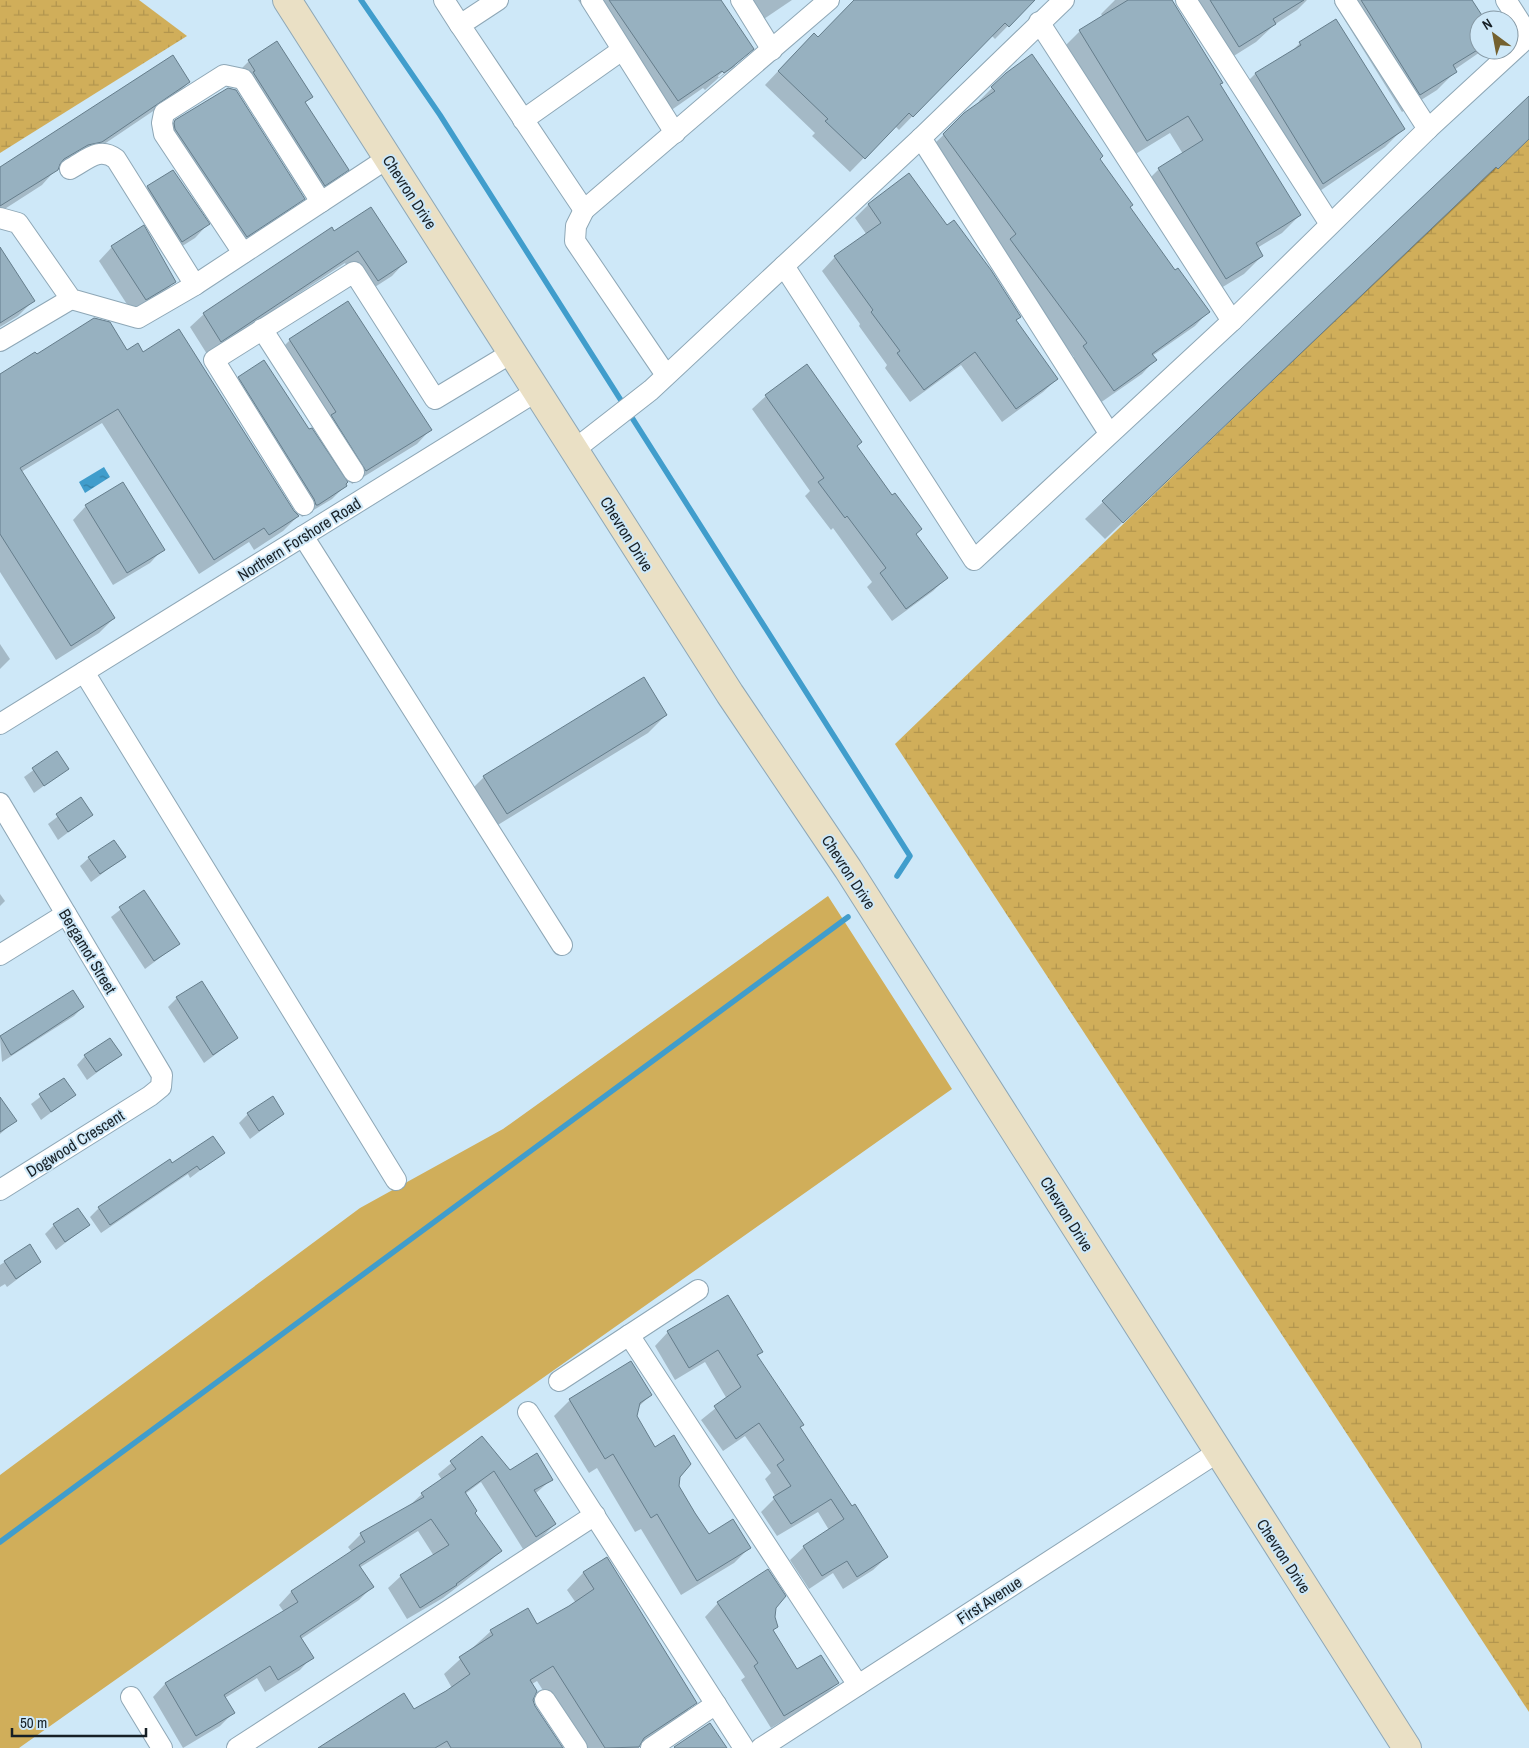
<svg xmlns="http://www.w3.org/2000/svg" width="1529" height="1748" font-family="'Archivo Narrow',sans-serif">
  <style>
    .green { fill: #d0ae5a }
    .wetland { fill: url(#wetland-marsh) }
    .water { fill: url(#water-ripples) }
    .shadow { fill: #0003; fill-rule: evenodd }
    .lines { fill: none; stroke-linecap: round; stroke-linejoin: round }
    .stream { stroke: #409dcc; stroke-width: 5.5 }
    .building { fill: #97b1c0; stroke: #657d8b }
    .street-casing { stroke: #8ea7b6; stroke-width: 22 }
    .secondary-casing { stroke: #8ea7b6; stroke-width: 30 }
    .street { stroke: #fff; stroke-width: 20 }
    .secondary { stroke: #eae0c5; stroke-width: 28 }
    .labels { text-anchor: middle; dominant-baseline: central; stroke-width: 4; stroke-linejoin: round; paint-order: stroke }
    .street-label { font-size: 16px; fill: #172026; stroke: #cee8f8 }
  </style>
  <defs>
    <pattern id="wetland-marsh" width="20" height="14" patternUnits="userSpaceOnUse" patternTransform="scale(1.25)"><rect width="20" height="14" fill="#d0ae5a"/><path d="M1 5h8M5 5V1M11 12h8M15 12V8" fill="none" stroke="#b2954e"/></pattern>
    <pattern id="water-ripples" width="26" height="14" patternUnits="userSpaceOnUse" patternTransform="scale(1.25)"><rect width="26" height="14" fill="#409dcc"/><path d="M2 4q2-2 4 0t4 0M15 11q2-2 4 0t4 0" fill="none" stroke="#3580a5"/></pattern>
  </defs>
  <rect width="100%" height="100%" fill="#cee8f8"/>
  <path class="green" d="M 828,896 L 952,1089 L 19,1748 L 0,1748 L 0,1475 L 360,1208 L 503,1129 Z"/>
  <g class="wetland">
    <path d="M 0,0 L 139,0 L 187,36 L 0,153 Z"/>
    <path d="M 1529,133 L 1529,1712 L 895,744 Z"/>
  </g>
  <path class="water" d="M 104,467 L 110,477 L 85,493 L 79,482 Z"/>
  <g class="shadow">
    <path d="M 578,0 L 719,0 L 752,48 L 705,90 L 703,88 L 660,118 ZM 735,62 L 735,66 L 719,78 L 718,76 Z"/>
    <path d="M 743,0 L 792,0 L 758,23 Z"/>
    <path d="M 855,0 L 1033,0 L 995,39 L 991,35 L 899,130 L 895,126 L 850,172 L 812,136 L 815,133 L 765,85 L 800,48 L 818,39 Z"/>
    <path d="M 1115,0 L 1171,0 L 1222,82 L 1219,85 L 1300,215 L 1282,233 L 1257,248 L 1262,256 L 1244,274 L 1208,296 L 1141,187 L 1159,169 L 1183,154 L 1170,133 L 1129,158 L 1062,49 L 1080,31 L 1103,17 L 1101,14 Z"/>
    <path d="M 1181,0 L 1307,0 L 1297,10 L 1274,25 L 1256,42 L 1221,64 Z"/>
    <path d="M 1338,0 L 1471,0 L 1483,20 L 1479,20 L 1479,50 L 1483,50 L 1454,70 L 1455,72 L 1437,90 L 1402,112 L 1334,3 Z"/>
    <path d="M 277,43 L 311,97 L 305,103 L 347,169 L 334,183 L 311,198 L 235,75 L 249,61 Z"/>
    <path d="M 1300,43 L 1403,129 L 1385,147 L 1305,201 L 1237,92 L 1255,74 L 1290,53 Z"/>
    <path d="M 1006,74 L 1098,159 L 1129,207 L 1175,272 L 1208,312 L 1195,326 L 1152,356 L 1155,360 L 1142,374 L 1100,403 L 1070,361 L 1074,357 L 998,253 L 1003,248 L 930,148 L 965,114 L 980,103 L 979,101 Z"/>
    <path d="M 189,82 L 174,97 L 85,157 L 72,160 L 58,167 L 42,185 L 0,212 L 0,168 Z"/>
    <path d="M 1529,98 L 1529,138 L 1105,539 L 1085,519 Z"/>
    <path d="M 175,121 L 303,198 L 290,212 L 233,249 L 162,135 Z"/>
    <path d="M 909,174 L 1057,379 L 1043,392 L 1002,422 L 961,365 L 910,402 L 885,368 L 887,365 L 859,326 L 860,324 L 822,271 L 835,257 L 867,235 L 855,218 L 868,205 Z"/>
    <path d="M 148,187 L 208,224 L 195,238 L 168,255 L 135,201 Z"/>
    <path d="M 332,229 L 334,232 L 405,262 L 392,276 L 364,294 L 345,263 L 207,354 L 190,327 L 204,314 Z"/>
    <path d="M 112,247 L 174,282 L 161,296 L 132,312 L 99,261 Z"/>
    <path d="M 0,250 L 33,301 L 18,316 L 0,327 Z"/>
    <path d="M 348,302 L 430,430 L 417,444 L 352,484 L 276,354 L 290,340 Z"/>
    <path d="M 127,352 L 143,353 L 298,516 L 283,531 L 254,550 L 249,542 L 199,574 L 102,423 L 21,472 L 114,618 L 99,633 L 56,660 L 0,572 L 0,376 L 37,356 Z"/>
    <path d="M 239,378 L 345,486 L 332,499 L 302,517 L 226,391 Z"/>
    <path d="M 766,396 L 915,534 L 946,578 L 933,591 L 892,621 L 867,587 L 872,582 L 833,528 L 831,530 L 805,496 L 810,491 L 752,409 Z"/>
    <path d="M 86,506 L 163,549 L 150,563 L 113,585 L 73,520 Z"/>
    <path d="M 0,644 L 10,659 L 0,669 Z"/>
    <path d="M 666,715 L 648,733 L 488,831 L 466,795 L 484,777 Z"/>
    <path d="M 57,753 L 67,769 L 34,793 L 24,777 Z"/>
    <path d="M 81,799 L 91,815 L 58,840 L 48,824 Z"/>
    <path d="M 124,857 L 91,882 L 80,866 L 89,858 Z"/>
    <path d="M 143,892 L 178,944 L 145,969 L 111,917 Z"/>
    <path d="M 0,894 L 5,901 L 0,906 Z"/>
    <path d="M 72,992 L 83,1007 L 74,1016 L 2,1062 L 0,1038 Z"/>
    <path d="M 177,998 L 237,1038 L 204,1063 L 168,1007 Z"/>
    <path d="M 120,1055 L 87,1080 L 77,1065 L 85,1056 Z"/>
    <path d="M 64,1079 L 74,1095 L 41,1120 L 31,1104 Z"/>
    <path d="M 0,1108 L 15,1121 L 0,1134 Z"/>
    <path d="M 248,1114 L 283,1114 L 250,1139 L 239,1123 Z"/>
    <path d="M 223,1153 L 190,1178 L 188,1174 L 101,1233 L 90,1217 L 99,1208 L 172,1165 Z"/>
    <path d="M 54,1225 L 88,1225 L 56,1250 L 45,1234 Z"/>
    <path d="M 29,1246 L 40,1262 L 7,1287 L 5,1284 L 0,1287 L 0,1265 Z"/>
    <path d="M 668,1332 L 761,1352 L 756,1357 L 799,1428 L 887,1557 L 873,1570 L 843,1589 L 833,1573 L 809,1589 L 790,1560 L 804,1547 L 829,1530 L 818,1512 L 777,1536 L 761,1512 L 776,1497 L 765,1479 L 771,1473 L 745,1436 L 723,1451 L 701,1420 L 727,1399 L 705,1362 L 675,1380 L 655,1346 Z"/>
    <path d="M 631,1363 L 651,1395 L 637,1408 L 635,1417 L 655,1448 L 679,1476 L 678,1487 L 709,1536 L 749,1548 L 734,1563 L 681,1595 L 641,1529 L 635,1532 L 597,1468 L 589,1473 L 554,1416 L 570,1400 Z"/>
    <path d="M 482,1438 L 509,1472 L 552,1479 L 535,1494 L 555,1524 L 542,1537 L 523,1549 L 481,1482 L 465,1494 L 473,1513 L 500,1551 L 487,1564 L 443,1598 L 407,1619 L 388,1588 L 401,1576 L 434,1556 L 418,1531 L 359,1568 L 372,1587 L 359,1600 L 301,1639 L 312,1657 L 300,1670 L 265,1692 L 257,1678 L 225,1698 L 233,1713 L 220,1726 L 183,1748 L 153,1697 L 165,1684 L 284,1612 L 279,1605 L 291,1592 L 352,1552 L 348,1547 L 361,1534 L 409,1506 L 422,1494 L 442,1480 L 438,1474 Z"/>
    <path d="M 607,1559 L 695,1702 L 679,1719 L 639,1746 L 639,1748 L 580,1748 L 537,1681 L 532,1684 L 534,1707 L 561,1748 L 324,1748 L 367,1716 L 404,1695 L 414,1711 L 452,1688 L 444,1674 L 491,1631 L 537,1626 L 576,1603 L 567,1590 L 583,1573 Z"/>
    <path d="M 718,1603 L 774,1607 L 774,1617 L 777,1626 L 772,1631 L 797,1671 L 837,1683 L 824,1696 L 771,1728 L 741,1680 L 745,1677 L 705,1617 Z"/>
  </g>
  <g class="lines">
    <g class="stream">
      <path d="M 361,0 L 440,115 L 910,856 L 897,876"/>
      <path d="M 0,1542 L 848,917"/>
    </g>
  </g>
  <g class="building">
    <path d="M 609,0 L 721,0 L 754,49 L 731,68 L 724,73 L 722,71 L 678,101 Z"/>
    <path d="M 854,0 L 1035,0 L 1009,27 L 1005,23 L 913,117 L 909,113 L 865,159 L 825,121 L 828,119 L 778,71 L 814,33 L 818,37 Z"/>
    <path d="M 1128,0 L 1172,0 L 1223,83 L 1220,84 L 1301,215 L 1256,243 L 1263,256 L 1226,279 L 1158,168 L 1203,140 L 1188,116 L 1147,141 L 1079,30 Z"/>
    <path d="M 1210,0 L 1304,0 L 1273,19 L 1276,24 L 1239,47 Z"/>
    <path d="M 1361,0 L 1472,0 L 1485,20 L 1479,20 L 1479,49 L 1453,65 L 1457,72 L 1420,95 Z"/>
    <path d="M 1336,19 L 1405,129 L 1323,184 L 1255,73 L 1301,45 L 1299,42 Z"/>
    <path d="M 277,41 L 313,97 L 305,102 L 349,170 L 325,186 L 253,72 L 255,71 L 248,60 Z"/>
    <path d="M 1032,54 L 1103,156 L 1100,159 L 1133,205 L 1130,207 L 1175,270 L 1178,268 L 1210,312 L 1152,354 L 1157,360 L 1114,391 L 1083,346 L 1087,343 L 1010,239 L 1016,234 L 943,134 L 964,113 L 995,91 L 991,87 L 1006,73 Z"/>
    <path d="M 173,55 L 190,82 L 102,142 L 88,145 L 64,159 L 60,164 L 58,170 L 0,206 L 0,167 Z"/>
    <path d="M 228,88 L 236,90 L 305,199 L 247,237 L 175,129 L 174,123 L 175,120 Z"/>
    <path d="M 1529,96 L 1529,139 L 1498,169 L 1496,167 L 1123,523 L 1102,501 Z"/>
    <path d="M 173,170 L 210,224 L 182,242 L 147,186 Z"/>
    <path d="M 909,173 L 947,225 L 954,220 L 991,270 L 1021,317 L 1016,320 L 1058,379 L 1016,409 L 975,352 L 924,390 L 897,353 L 900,351 L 871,312 L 873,310 L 834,256 L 881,223 L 868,204 Z"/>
    <path d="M 371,207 L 407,262 L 378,281 L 358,251 L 221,342 L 203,313 L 332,227 L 334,231 Z"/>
    <path d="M 144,225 L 176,282 L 146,300 L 111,246 Z"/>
    <path d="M 0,247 L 35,301 L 0,323 Z"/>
    <path d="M 348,301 L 432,430 L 366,471 L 331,415 L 336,412 L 289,339 Z"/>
    <path d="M 94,318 L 110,322 L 127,350 L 138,343 L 143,352 L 179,329 L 294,511 L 299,516 L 269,535 L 264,528 L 214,560 L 118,409 L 20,468 L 115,618 L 71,646 L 0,534 L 0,374 L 35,352 L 37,354 Z"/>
    <path d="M 264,360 L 309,429 L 312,428 L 348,482 L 346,484 L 347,486 L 318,505 L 316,505 L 314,499 L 238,377 Z"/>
    <path d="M 807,364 L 862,442 L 857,446 L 892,495 L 895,493 L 922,529 L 916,534 L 948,578 L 906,609 L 880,573 L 886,568 L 847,516 L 845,518 L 818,482 L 824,478 L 765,395 Z"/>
    <path d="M 123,482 L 165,550 L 127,573 L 85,505 Z"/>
    <path d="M 644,677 L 667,715 L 507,814 L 483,776 Z"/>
    <path d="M 57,751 L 69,769 L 44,786 L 32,768 Z"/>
    <path d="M 81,797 L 93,815 L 68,832 L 56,814 Z"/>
    <path d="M 114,840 L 126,857 L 100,874 L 88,857 Z"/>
    <path d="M 144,890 L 180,944 L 154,961 L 119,907 Z"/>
    <path d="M 202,981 L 238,1038 L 213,1055 L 176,997 Z"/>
    <path d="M 73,990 L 84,1007 L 11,1055 L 0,1036 Z"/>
    <path d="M 110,1038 L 122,1055 L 96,1072 L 84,1055 Z"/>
    <path d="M 64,1078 L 76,1095 L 51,1112 L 39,1094 Z"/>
    <path d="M 273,1096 L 284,1114 L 259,1131 L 247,1113 Z"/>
    <path d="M 0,1097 L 17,1121 L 0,1132 Z"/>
    <path d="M 213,1136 L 225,1153 L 200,1170 L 197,1166 L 110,1225 L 98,1207 L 170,1159 L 172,1163 Z"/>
    <path d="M 78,1208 L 90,1225 L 65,1242 L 53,1224 Z"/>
    <path d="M 30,1244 L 41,1262 L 16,1279 L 4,1261 Z"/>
    <path d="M 728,1295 L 763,1352 L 757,1355 L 804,1425 L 800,1427 L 852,1506 L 855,1504 L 888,1557 L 857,1577 L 847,1561 L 822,1576 L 803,1546 L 844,1519 L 831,1499 L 791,1524 L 773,1497 L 791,1486 L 777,1465 L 784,1460 L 759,1423 L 736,1439 L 714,1406 L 741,1387 L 718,1350 L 689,1368 L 667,1331 Z"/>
    <path d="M 631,1361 L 652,1395 L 640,1403 L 637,1416 L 655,1447 L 674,1435 L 691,1464 L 680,1477 L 679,1486 L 695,1513 L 709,1534 L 733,1519 L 751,1548 L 697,1581 L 657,1514 L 651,1518 L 613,1454 L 605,1459 L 569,1399 Z"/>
    <path d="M 482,1436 L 510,1470 L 537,1453 L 553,1480 L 534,1490 L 556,1524 L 536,1537 L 494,1471 L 465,1492 L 477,1511 L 475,1513 L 502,1551 L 456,1584 L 457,1585 L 420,1608 L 400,1575 L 449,1545 L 431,1519 L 359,1565 L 374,1587 L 300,1636 L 314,1658 L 278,1680 L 270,1666 L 224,1695 L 235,1713 L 196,1736 L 165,1683 L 298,1602 L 291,1591 L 365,1542 L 360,1533 L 424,1497 L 421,1493 L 456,1469 L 450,1461 Z"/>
    <path d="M 607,1557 L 697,1703 L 644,1738 L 639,1747 L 605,1748 L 553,1666 L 530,1680 L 537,1691 L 533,1700 L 535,1706 L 563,1748 L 451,1748 L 447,1741 L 435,1748 L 318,1748 L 404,1693 L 414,1709 L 446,1691 L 470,1674 L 459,1657 L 493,1635 L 490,1630 L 528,1608 L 537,1624 L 569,1606 L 594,1589 L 583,1572 Z"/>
    <path d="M 768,1569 L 786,1596 L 776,1608 L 775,1617 L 778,1627 L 773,1630 L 797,1669 L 821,1655 L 839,1683 L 784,1716 L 754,1666 L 758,1663 L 717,1602 Z"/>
    <path d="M 710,1723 L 727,1748 L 675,1748 L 674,1747 Z"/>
  </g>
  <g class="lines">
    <g class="street-casing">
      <g id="street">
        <path d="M 444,0 L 460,25"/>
        <path d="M 498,0 L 460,25 L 584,210"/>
        <path d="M 591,0 L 675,133"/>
        <path d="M 741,0 L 772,50"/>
        <path d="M 1186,0 L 1330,224"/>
        <path d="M 1345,0 L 1428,129"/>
        <path d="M 1506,0 L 1529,36"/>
        <path d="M 1039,22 L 1232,321"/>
        <path d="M 523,120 L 622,50"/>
        <path d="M 921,138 L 1109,433"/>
        <path d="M 70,169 C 87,160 99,146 116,159 L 195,285"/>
        <path d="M 0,218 L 18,223 L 71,299 L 138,318 L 195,285 L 388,158"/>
        <path d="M 243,253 L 164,134 L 162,123 L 164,113 L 224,75 L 243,79 L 321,202"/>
        <path d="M 784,266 L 974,560 L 1232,321 L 1428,129 L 1529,36"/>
        <path d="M 262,329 L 354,472"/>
        <path d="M 0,341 L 71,299"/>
        <path d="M 666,375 L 575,241 L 576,226 L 584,210 L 829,0"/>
        <path d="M 574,450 L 651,390 L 921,138 L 1064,0"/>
        <path d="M 304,505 L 214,360 L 354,272 L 435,399 L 513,352"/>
        <path d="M 303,536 L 562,945"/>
        <path d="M 84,672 L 396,1180"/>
        <path d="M 0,724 L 537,391"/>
        <path d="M 0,803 L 162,1075 L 161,1087 L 150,1096 L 0,1190"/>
        <path d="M 0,955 L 66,914"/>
        <path d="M 629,1335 L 858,1685"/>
        <path d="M 559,1381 L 698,1290"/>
        <path d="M 528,1412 L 744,1748"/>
        <path d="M 131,1697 L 162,1748"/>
        <path d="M 545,1700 L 577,1748"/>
        <path d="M 237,1748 L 595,1515"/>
        <path d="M 651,1748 L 716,1704"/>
        <path d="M 761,1748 L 1218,1452"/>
      </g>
    </g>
    <g class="secondary-casing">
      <path id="secondary" d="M 287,0 L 730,694 L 848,869 L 1407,1748"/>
    </g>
    <use href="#street" class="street"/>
    <use href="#secondary" class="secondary"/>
  </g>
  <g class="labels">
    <g class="street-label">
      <text transform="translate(410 192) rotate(57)">Chevron Drive</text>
      <text transform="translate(627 534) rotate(58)">Chevron Drive</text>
      <text transform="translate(299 539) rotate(-32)">Northern Forshore Road</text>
      <text transform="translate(849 872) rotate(57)">Chevron Drive</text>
      <text transform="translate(88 951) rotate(59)">Bergamot Street</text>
      <text transform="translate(75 1143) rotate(-32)">Dogwood Crescent</text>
      <text transform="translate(1067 1214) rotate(58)">Chevron Drive</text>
      <text transform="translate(1284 1556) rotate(57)">Chevron Drive</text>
      <text transform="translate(989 1600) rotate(-33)">First Avenue</text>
    </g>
  </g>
  <g transform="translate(1494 35) rotate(328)"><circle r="24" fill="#cee8f8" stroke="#8598a4"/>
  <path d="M0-4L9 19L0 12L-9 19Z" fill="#74612f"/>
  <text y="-8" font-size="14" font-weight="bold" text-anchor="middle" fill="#172026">N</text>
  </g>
  <path d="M12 1728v8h134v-8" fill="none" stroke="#172026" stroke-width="2.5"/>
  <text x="20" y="1728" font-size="15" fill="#172026" stroke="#cee8f8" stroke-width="4" paint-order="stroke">50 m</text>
</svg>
